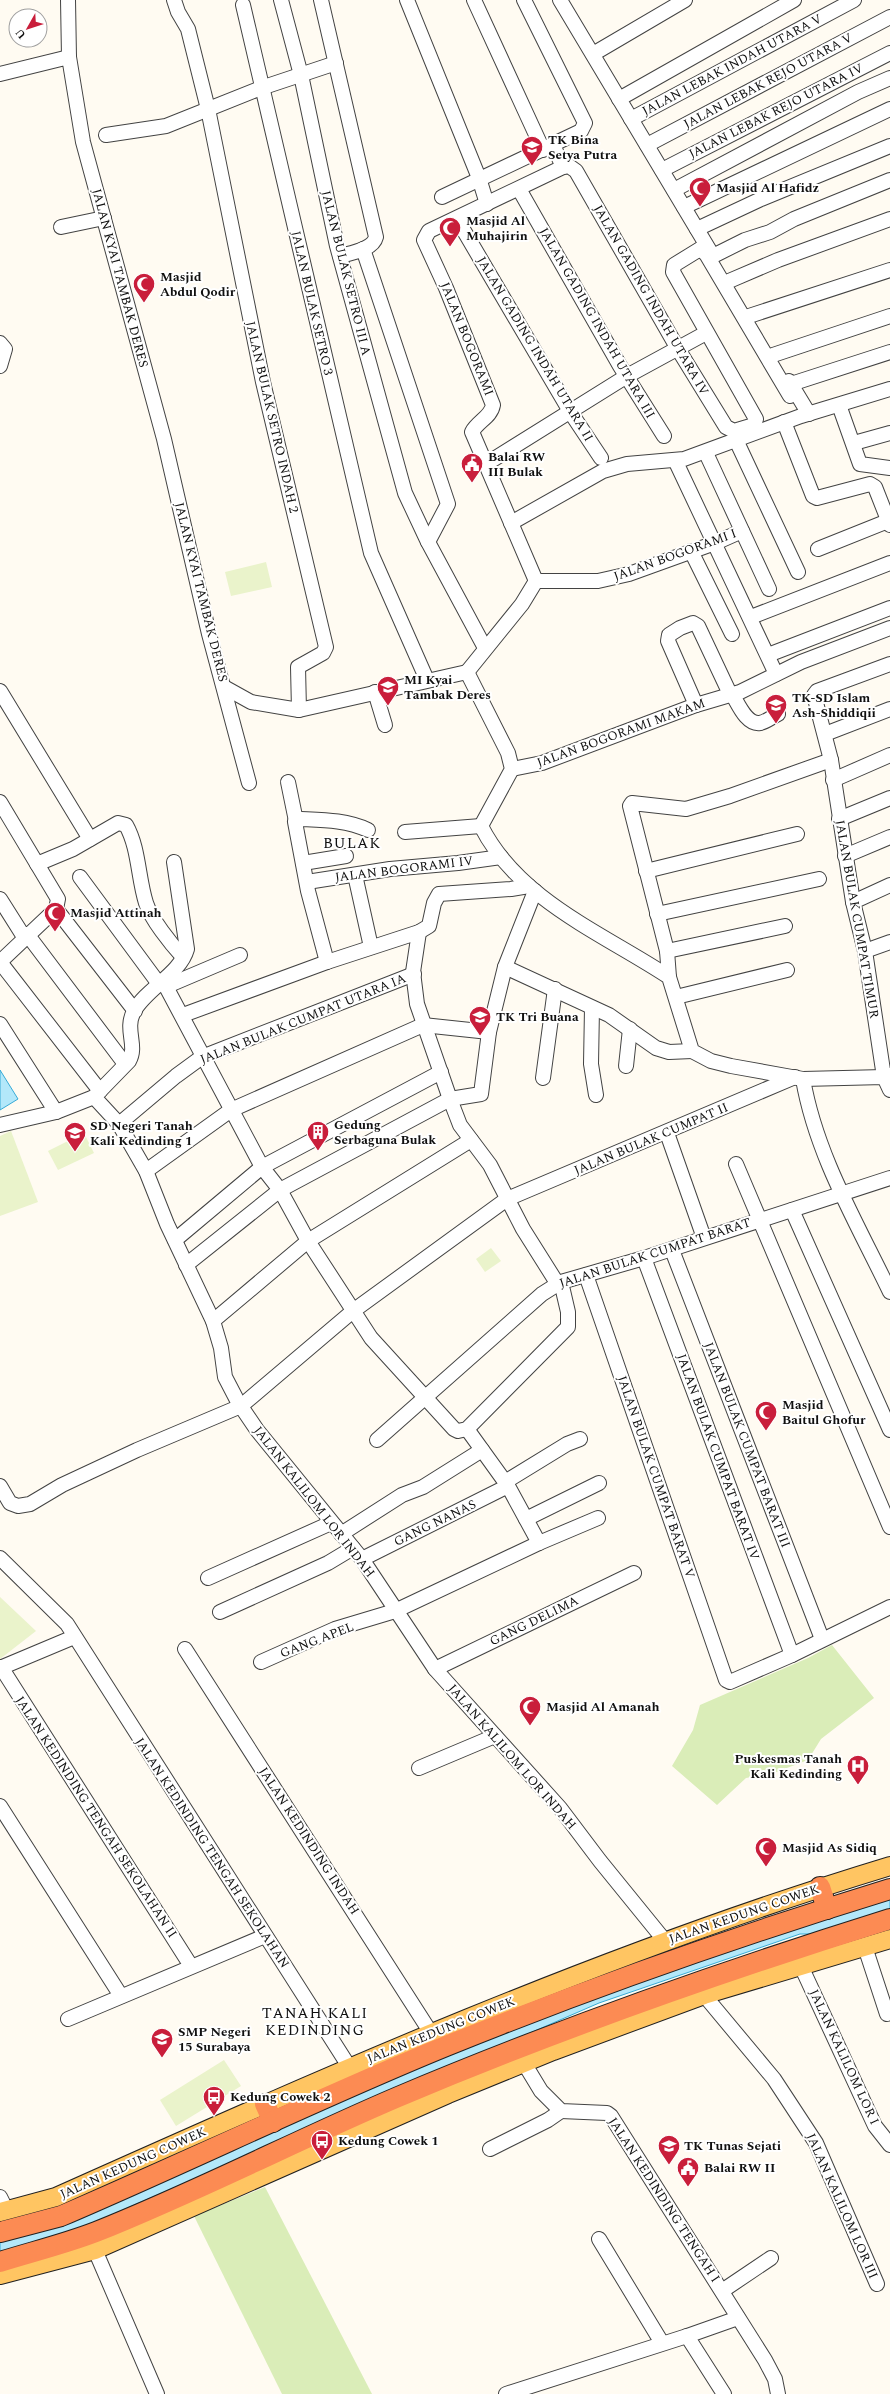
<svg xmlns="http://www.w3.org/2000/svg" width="890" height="2394" font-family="Spectral,serif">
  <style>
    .green { fill: #daedb8 }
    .pitch { fill: #eaf3cb }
    .water { fill: #b3e8fa; stroke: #36aad6 }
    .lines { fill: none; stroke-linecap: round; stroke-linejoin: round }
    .minor-casing { stroke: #434343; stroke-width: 16 }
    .major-casing { stroke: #212121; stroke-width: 20 }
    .highway-casing { stroke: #212121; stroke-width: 22 }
    .minor { stroke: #fff; stroke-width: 14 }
    .major { stroke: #ffc562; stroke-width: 18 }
    .highway { stroke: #fc8b53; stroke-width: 20 }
    .labels { text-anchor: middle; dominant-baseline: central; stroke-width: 4; stroke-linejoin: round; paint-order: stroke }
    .street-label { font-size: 13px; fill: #101010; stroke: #fff }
    .poi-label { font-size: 13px; font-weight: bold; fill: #101010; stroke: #fff; text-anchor: start }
    .quarter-label { font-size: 15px; letter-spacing: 1px; fill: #101010; stroke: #fff }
  </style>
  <rect width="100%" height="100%" fill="#fffbf2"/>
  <g class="green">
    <path d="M 832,1645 L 874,1698 L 821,1739 L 808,1760 L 771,1774 L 746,1778 L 717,1805 L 672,1766 L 693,1730 L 700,1705 L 808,1658 Z"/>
    <path d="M 265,2187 L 372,2394 L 282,2394 L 194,2216 Z"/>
  </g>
  <g class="pitch">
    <path d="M 266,562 L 272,587 L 231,596 L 225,572 Z"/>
    <path d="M 11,1131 L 38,1202 L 0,1216 L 0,1136 Z"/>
    <path d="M 84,1133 L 94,1153 L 58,1170 L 48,1151 Z"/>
    <path d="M 491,1248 L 501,1261 L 485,1272 L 476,1259 Z"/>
    <path d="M 0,1597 L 36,1631 L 0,1659 Z"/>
    <path d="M 224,2060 L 241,2086 L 176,2126 L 160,2100 Z"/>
  </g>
  <g class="water">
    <path d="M 0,1070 L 18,1099 L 0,1110 Z"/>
    <path d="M 890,1899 L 890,1909 L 814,1934 L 800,1934 L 599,2003 L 86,2226 L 0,2252 L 0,2237 L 391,2078 L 720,1949 Z"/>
  </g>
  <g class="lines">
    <g class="minor-casing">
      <g id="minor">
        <path d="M 68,0 L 69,57"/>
        <path d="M 174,0 L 178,12 L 188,29 L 208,109 L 263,382 L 326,647 L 323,653 L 298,667 L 299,710"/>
        <path d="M 281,0 L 301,75 L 337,246 L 405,493 L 428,542 L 485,648"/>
        <path d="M 321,0 L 376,237 C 373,250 350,253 340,256"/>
        <path d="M 407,0 L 479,178 L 487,204"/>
        <path d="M 474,0 L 543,150"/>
        <path d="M 560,0 L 713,256"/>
        <path d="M 243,5 L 371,553 L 427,680"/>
        <path d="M 593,54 L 685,0"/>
        <path d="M 0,74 L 69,57 L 83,142 L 164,439 L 209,634 L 249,783"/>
        <path d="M 619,99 L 794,0"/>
        <path d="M 631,119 L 854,0"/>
        <path d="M 106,135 L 166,126 L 261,88 L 336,63"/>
        <path d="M 553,145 L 563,167"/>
        <path d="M 647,145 L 890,17"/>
        <path d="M 662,170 L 890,53"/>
        <path d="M 519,189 L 620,366 L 664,436"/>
        <path d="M 674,190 L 858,92 L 890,78"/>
        <path d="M 442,197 L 581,131 L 585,123 L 524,0"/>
        <path d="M 684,207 L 890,109"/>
        <path d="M 457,219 L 571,413 L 601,458"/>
        <path d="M 61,227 L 104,218"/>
        <path d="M 697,229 L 761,199 L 890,146"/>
        <path d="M 363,249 L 448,504 L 428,542"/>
        <path d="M 713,256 L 745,240 L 770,232 L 794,219 L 890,180"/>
        <path d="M 729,281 L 778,260 L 890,219"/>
        <path d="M 749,316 L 890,270"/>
        <path d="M 0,343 L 5,349 L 0,366"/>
        <path d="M 773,355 L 890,316"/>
        <path d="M 789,381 L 809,414"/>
        <path d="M 791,384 L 890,352"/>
        <path d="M 839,405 L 860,464 L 890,468"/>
        <path d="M 784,422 L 813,496 L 817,498 L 870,484 L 875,487 L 890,525"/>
        <path d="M 736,440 L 798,572"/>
        <path d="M 854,443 L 890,433"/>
        <path d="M 706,453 L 769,589"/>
        <path d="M 675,460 L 776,674"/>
        <path d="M 486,464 L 627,376 L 706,333"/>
        <path d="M 511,523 L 603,471 L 627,464 L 684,459 L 801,416 L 890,389"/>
        <path d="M 818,549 L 888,521"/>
        <path d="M 691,551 L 732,634"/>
        <path d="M 536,581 L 598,581 L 629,574 L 715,543 L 742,531"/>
        <path d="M 751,617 L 890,563"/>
        <path d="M 768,655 L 890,608"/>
        <path d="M 890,664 L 817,691 L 814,695 L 831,760 L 853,902 L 865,951 L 884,1077 L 890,1075"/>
        <path d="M 467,672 L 522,604 L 536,581 L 472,432 C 478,421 491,417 493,405 L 446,288 L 424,240 L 429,231 L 563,167 L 569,166 L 576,171 L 678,349 L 726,427 L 734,431 L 754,425 L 756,419 L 673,272 L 674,265 L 700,249 L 706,254 L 790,396"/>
        <path d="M 224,687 L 251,702 L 299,710 L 467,672 L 508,753 L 512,769 L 481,826 C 518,900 604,934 669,977 L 692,1051 L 711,1061 L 731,1066 L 803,1079 L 884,1077 L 890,1090"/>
        <path d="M 0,691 L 90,839"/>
        <path d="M 375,692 L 385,725"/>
        <path d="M 732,694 C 738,703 746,725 760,723 C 766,722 773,716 778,714"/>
        <path d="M 696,705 L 668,641 L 669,635 L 680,628 L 693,623 L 698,626 L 730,694"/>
        <path d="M 825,734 L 890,709"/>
        <path d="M 512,769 L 542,763 L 696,705 L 740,692 L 801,662 L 890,628"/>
        <path d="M 833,780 L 890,755"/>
        <path d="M 288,782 L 296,821"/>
        <path d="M 0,802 L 58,899 L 56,909 L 0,962"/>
        <path d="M 839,819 L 890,798"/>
        <path d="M 405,832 L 481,826"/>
        <path d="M 845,856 L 890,837"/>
        <path d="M 303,863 L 346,856"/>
        <path d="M 37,864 L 73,849 L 118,823 L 126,825 C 139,848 138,878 146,903 C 151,919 171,944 183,957"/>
        <path d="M 646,871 L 797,834"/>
        <path d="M 355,875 L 371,947"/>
        <path d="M 80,877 L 159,984"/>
        <path d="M 307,882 L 390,869 L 458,863 L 501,857"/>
        <path d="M 0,899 L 24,937"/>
        <path d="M 853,902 L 890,885"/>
        <path d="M 56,909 L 135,1011"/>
        <path d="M 657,914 L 819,879"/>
        <path d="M 419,932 L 413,972 L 417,1004 L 450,1099 L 460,1125 L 490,1165 L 523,1229 L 557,1283"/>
        <path d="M 27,934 L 125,1064"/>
        <path d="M 667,951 L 785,926"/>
        <path d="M 865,951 L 890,942"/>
        <path d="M 0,962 L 100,1091"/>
        <path d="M 327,962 L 308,891 L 295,822 L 301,819 C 324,820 346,820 368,830"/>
        <path d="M 505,967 L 609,1015 L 656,1048 L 669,1052 L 692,1051"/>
        <path d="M 669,977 L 667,951 L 630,806 L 632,803 L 686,809 L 730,796 L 831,760"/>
        <path d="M 163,981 L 262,1167 L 280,1190 L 308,1241 L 371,1338 L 454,1429 L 458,1431 L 467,1429 L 568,1327 L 568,1312 L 561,1282"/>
        <path d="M 167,986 L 240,955"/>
        <path d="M 676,997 L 787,970"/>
        <path d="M 592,1008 L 591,1064 L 596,1095"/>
        <path d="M 183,1015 L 327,962 L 419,932 L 429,926 L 434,903 L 439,894 L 511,889 L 529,886"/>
        <path d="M 0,1024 L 56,1112"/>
        <path d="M 626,1066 L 630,1029"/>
        <path d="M 543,1078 L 555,989"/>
        <path d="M 803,1079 C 816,1155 857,1223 890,1292"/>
        <path d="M 94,1097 L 119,1124 L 146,1171 L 167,1224 L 213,1321 L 221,1348 L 225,1377 L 238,1402 L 257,1430 L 362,1559 L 435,1669 L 560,1808 L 600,1861 L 665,1941"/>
        <path d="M 119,1124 L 176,1076 L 202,1057 L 414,974"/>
        <path d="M 0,1125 L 56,1112 L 94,1097 L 129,1061 C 138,1045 124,1030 134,1011 C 147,988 180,974 187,949 L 174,862"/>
        <path d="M 667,1133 L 704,1238"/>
        <path d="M 736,1164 L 890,1527"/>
        <path d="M 146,1171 L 231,1110 L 423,1025 L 489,1032"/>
        <path d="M 792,1210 L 890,1430"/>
        <path d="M 175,1240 L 262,1167 L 441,1072"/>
        <path d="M 672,1250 L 822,1639"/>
        <path d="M 644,1258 L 792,1655"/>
        <path d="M 186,1265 L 280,1190 L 450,1099 L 481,1094 L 489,1032 L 505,967 L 535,891"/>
        <path d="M 586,1275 L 726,1680 L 730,1682 L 792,1655 L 890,1607"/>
        <path d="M 213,1321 L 308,1241 L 471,1140"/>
        <path d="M 467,1429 L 508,1486 L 539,1543"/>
        <path d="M 377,1440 L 542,1294 L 561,1282 L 644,1258 L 890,1178"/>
        <path d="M 505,1482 L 567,1444 L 580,1439"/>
        <path d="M 0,1486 L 10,1503 L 18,1506 L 30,1504 L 62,1485 L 137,1450 L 241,1406 L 353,1311 L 507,1199 L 795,1077"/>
        <path d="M 526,1519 L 599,1483"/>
        <path d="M 341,1534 L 402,1495 L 423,1487 L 482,1450"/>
        <path d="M 0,1558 L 67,1624 L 350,2068"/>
        <path d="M 362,1559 L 508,1486"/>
        <path d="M 208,1578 L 331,1523"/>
        <path d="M 220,1612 L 328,1563 L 353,1548"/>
        <path d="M 185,1649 L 431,2033"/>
        <path d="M 261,1662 L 335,1629 L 395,1611 L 539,1543 L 598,1518"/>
        <path d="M 1,1667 L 191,1966"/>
        <path d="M 0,1668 L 74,1637"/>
        <path d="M 435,1669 L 634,1573"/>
        <path d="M 419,1768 L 495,1736"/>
        <path d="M 0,1806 L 121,1996"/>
        <path d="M 865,1947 L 887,2014"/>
        <path d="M 801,1966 L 875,2126 L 890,2145"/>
        <path d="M 704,1995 L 774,2079 L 816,2143 L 877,2284"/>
        <path d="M 68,2019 L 265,1936"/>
        <path d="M 524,2063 L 541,2091 L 561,2111 L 607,2113 L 611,2116 L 765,2360 L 775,2379 L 778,2394"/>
        <path d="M 490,2149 L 548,2120 L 561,2111"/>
        <path d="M 0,2197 L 7,2211"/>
        <path d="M 599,2239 L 662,2343"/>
        <path d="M 95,2250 L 157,2394"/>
        <path d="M 722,2291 L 771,2258"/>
        <path d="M 506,2394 L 687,2336"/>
        <path d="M 724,2394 L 687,2336 L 738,2318"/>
      </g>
    </g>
    <g class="major-casing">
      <g id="major">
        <path d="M 0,2212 L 56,2197 C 329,2075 603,1953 890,1866"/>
        <path d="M 0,2275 L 95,2250 L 448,2094 L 553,2051 L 704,1995 L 890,1939"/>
      </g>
    </g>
    <g class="highway-casing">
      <g id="highway">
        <path d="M 820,1887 L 827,1909"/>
        <path d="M 265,2104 L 273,2122"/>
        <path d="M 0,2232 L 61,2216 C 190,2161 316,2099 446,2046 C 592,1987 740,1935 890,1889"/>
        <path d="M 0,2262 C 32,2252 65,2244 96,2232 C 199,2191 297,2140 398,2097 C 559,2029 724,1971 890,1919"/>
      </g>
    </g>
    <use href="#minor" class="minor"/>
    <use href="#major" class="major"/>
    <use href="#highway" class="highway"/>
  </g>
  <defs>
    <g id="school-pin" transform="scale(1.15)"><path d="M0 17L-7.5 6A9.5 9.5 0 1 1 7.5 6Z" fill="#c91e3b" stroke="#fff"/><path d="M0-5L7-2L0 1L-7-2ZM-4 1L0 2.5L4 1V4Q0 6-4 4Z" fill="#fff"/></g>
    <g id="mosque-pin" transform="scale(1.15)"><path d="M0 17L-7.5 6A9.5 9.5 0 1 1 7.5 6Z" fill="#c91e3b" stroke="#fff"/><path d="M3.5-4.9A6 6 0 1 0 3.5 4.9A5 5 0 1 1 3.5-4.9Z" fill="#fff"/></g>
    <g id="civic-pin" transform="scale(1.15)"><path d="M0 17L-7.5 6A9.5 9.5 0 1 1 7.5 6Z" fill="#c91e3b" stroke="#fff"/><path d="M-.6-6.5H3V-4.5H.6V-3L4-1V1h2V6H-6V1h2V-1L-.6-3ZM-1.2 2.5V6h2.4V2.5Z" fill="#fff"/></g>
    <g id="building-pin" transform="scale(1.15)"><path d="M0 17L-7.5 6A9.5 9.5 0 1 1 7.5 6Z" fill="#c91e3b" stroke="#fff"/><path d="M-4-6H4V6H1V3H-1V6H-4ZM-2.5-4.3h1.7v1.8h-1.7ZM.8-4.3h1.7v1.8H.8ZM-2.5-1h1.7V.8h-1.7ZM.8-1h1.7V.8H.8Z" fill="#fff"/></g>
    <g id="hospital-pin" transform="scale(1.15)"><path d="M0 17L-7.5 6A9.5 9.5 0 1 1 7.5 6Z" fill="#c91e3b" stroke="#fff"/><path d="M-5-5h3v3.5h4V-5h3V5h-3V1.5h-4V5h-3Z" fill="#fff"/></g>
    <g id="bus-pin" transform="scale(1.15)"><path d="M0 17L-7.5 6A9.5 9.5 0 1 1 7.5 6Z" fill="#c91e3b" stroke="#fff"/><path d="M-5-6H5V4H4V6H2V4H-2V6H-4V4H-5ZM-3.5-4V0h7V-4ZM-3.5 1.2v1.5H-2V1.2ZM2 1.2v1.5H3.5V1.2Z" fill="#fff"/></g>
  </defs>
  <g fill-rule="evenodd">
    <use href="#school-pin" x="532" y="147"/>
    <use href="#mosque-pin" x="700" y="188"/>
    <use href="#mosque-pin" x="450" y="228"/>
    <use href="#mosque-pin" x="144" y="284"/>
    <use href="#civic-pin" x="472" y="464"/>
    <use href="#school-pin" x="388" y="687"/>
    <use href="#school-pin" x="776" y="705"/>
    <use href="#mosque-pin" x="55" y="913"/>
    <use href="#school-pin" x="480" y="1017"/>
    <use href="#building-pin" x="318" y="1132"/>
    <use href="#school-pin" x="75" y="1133"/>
    <use href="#mosque-pin" x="766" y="1412"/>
    <use href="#mosque-pin" x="530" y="1707"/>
    <use href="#hospital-pin" x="858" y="1766"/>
    <use href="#mosque-pin" x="766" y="1848"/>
    <use href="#school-pin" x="162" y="2039"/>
    <use href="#bus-pin" x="214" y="2097"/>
    <use href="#bus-pin" x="322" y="2141"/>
    <use href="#school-pin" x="669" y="2146"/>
    <use href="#civic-pin" x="688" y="2168"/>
  </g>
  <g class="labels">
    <g class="street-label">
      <text transform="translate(732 65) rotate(-28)">JALAN LEBAK INDAH UTARA V</text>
      <text transform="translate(768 81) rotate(-28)">JALAN LEBAK REJO UTARA V</text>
      <text transform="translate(776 111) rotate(-27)">JALAN LEBAK REJO UTARA IV</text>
      <text transform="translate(346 273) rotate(76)">JALAN BULAK SETRO III A</text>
      <text transform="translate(120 278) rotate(75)">JALAN KYAI TAMBAK DERES</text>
      <text transform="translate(651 300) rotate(60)">JALAN GADING INDAH UTARA IV</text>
      <text transform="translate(312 303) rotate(77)">JALAN BULAK SETRO 3</text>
      <text transform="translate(597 323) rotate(60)">JALAN GADING INDAH UTARA III</text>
      <text transform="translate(467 339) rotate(68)">JALAN BOGORAMI</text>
      <text transform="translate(535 349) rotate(59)">JALAN GADING INDAH UTARA II</text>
      <text transform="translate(272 417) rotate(77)">JALAN BULAK SETRO INDAH 2</text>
      <text transform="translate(675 555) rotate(-20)">JALAN BOGORAMI I</text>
      <text transform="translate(201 592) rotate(76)">JALAN KYAI TAMBAK DERES</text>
      <text transform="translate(621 733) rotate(-20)">JALAN BOGORAMI MAKAM</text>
      <text transform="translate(404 869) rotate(-7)">JALAN BOGORAMI IV</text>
      <text transform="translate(857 919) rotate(80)">JALAN BULAK CUMPAT TIMUR</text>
      <text transform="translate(303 1019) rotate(-22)">JALAN BULAK CUMPAT UTARA IA</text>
      <text transform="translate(651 1139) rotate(-23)">JALAN BULAK CUMPAT II</text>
      <text transform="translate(655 1253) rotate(-18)">JALAN BULAK CUMPAT BARAT</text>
      <text transform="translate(747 1445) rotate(69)">JALAN BULAK CUMPAT BARAT III</text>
      <text transform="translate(718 1457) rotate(70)">JALAN BULAK CUMPAT BARAT IV</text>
      <text transform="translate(656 1477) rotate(71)">JALAN BULAK CUMPAT BARAT V</text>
      <text transform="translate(314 1502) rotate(52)">JALAN KALILOM LOR INDAH</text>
      <text transform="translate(435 1523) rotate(-26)">GANG NANAS</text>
      <text transform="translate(534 1621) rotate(-26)">GANG DELIMA</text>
      <text transform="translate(317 1640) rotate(-21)">GANG APEL</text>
      <text transform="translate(512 1757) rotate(49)">JALAN KALILOM LOR INDAH</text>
      <text transform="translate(96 1817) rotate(57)">JALAN KEDINDING TENGAH SEKOLAHAN II</text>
      <text transform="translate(309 1841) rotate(57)">JALAN KEDINDING INDAH</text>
      <text transform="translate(212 1853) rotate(57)">JALAN KEDINDING TENGAH SEKOLAHAN</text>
      <text transform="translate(744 1914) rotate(-19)">JALAN KEDUNG COWEK</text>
      <text transform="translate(441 2030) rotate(-22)">JALAN KEDUNG COWEK</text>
      <text transform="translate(844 2057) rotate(65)">JALAN KALILOM LOR I</text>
      <text transform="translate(133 2163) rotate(-24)">JALAN KEDUNG COWEK</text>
      <text transform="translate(664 2200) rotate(57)">JALAN KEDINDING TENGAH I</text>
      <text transform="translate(842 2206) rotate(66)">JALAN KALILOM LOR III</text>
    </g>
    <g class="poi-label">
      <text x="548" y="140">TK Bina<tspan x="548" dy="15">Setya Putra</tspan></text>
      <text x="716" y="188">Masjid Al Hafidz</text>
      <text x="466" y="221">Masjid Al<tspan x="466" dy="15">Muhajirin</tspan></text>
      <text x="160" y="277">Masjid<tspan x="160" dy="15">Abdul Qodir</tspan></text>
      <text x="488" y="457">Balai RW<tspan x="488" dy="15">III Bulak</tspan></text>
      <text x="404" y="680">MI Kyai<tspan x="404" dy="15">Tambak Deres</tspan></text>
      <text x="792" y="698">TK-SD Islam<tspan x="792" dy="15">Ash-Shiddiqii</tspan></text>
      <text x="70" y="913">Masjid Attinah</text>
      <text x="496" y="1017">TK Tri Buana</text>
      <text x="334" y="1125">Gedung<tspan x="334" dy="15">Serbaguna Bulak</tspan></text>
      <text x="90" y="1126">SD Negeri Tanah<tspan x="90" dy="15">Kali Kedinding 1</tspan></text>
      <text x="782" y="1405">Masjid<tspan x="782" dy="15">Baitul Ghofur</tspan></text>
      <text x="546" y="1707">Masjid Al Amanah</text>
      <text x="842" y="1759" text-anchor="end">Puskesmas Tanah<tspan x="842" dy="15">Kali Kedinding</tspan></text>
      <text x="782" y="1848">Masjid As Sidiq</text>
      <text x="178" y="2032">SMP Negeri<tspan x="178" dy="15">15 Surabaya</tspan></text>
      <text x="230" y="2097">Kedung Cowek 2</text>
      <text x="338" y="2141">Kedung Cowek 1</text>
      <text x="684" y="2146">TK Tunas Sejati</text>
      <text x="704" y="2168">Balai RW II</text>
    </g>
    <g class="quarter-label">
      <text x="352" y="843">BULAK</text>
      <text x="315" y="2013">TANAH KALI<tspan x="315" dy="17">KEDINDING</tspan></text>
    </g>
  </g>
  <g transform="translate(28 28) rotate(231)"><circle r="19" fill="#ffffff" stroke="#9f9f9f"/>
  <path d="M0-3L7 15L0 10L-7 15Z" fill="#c91e3b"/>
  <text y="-6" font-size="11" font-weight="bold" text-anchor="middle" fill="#101010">U</text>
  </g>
</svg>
